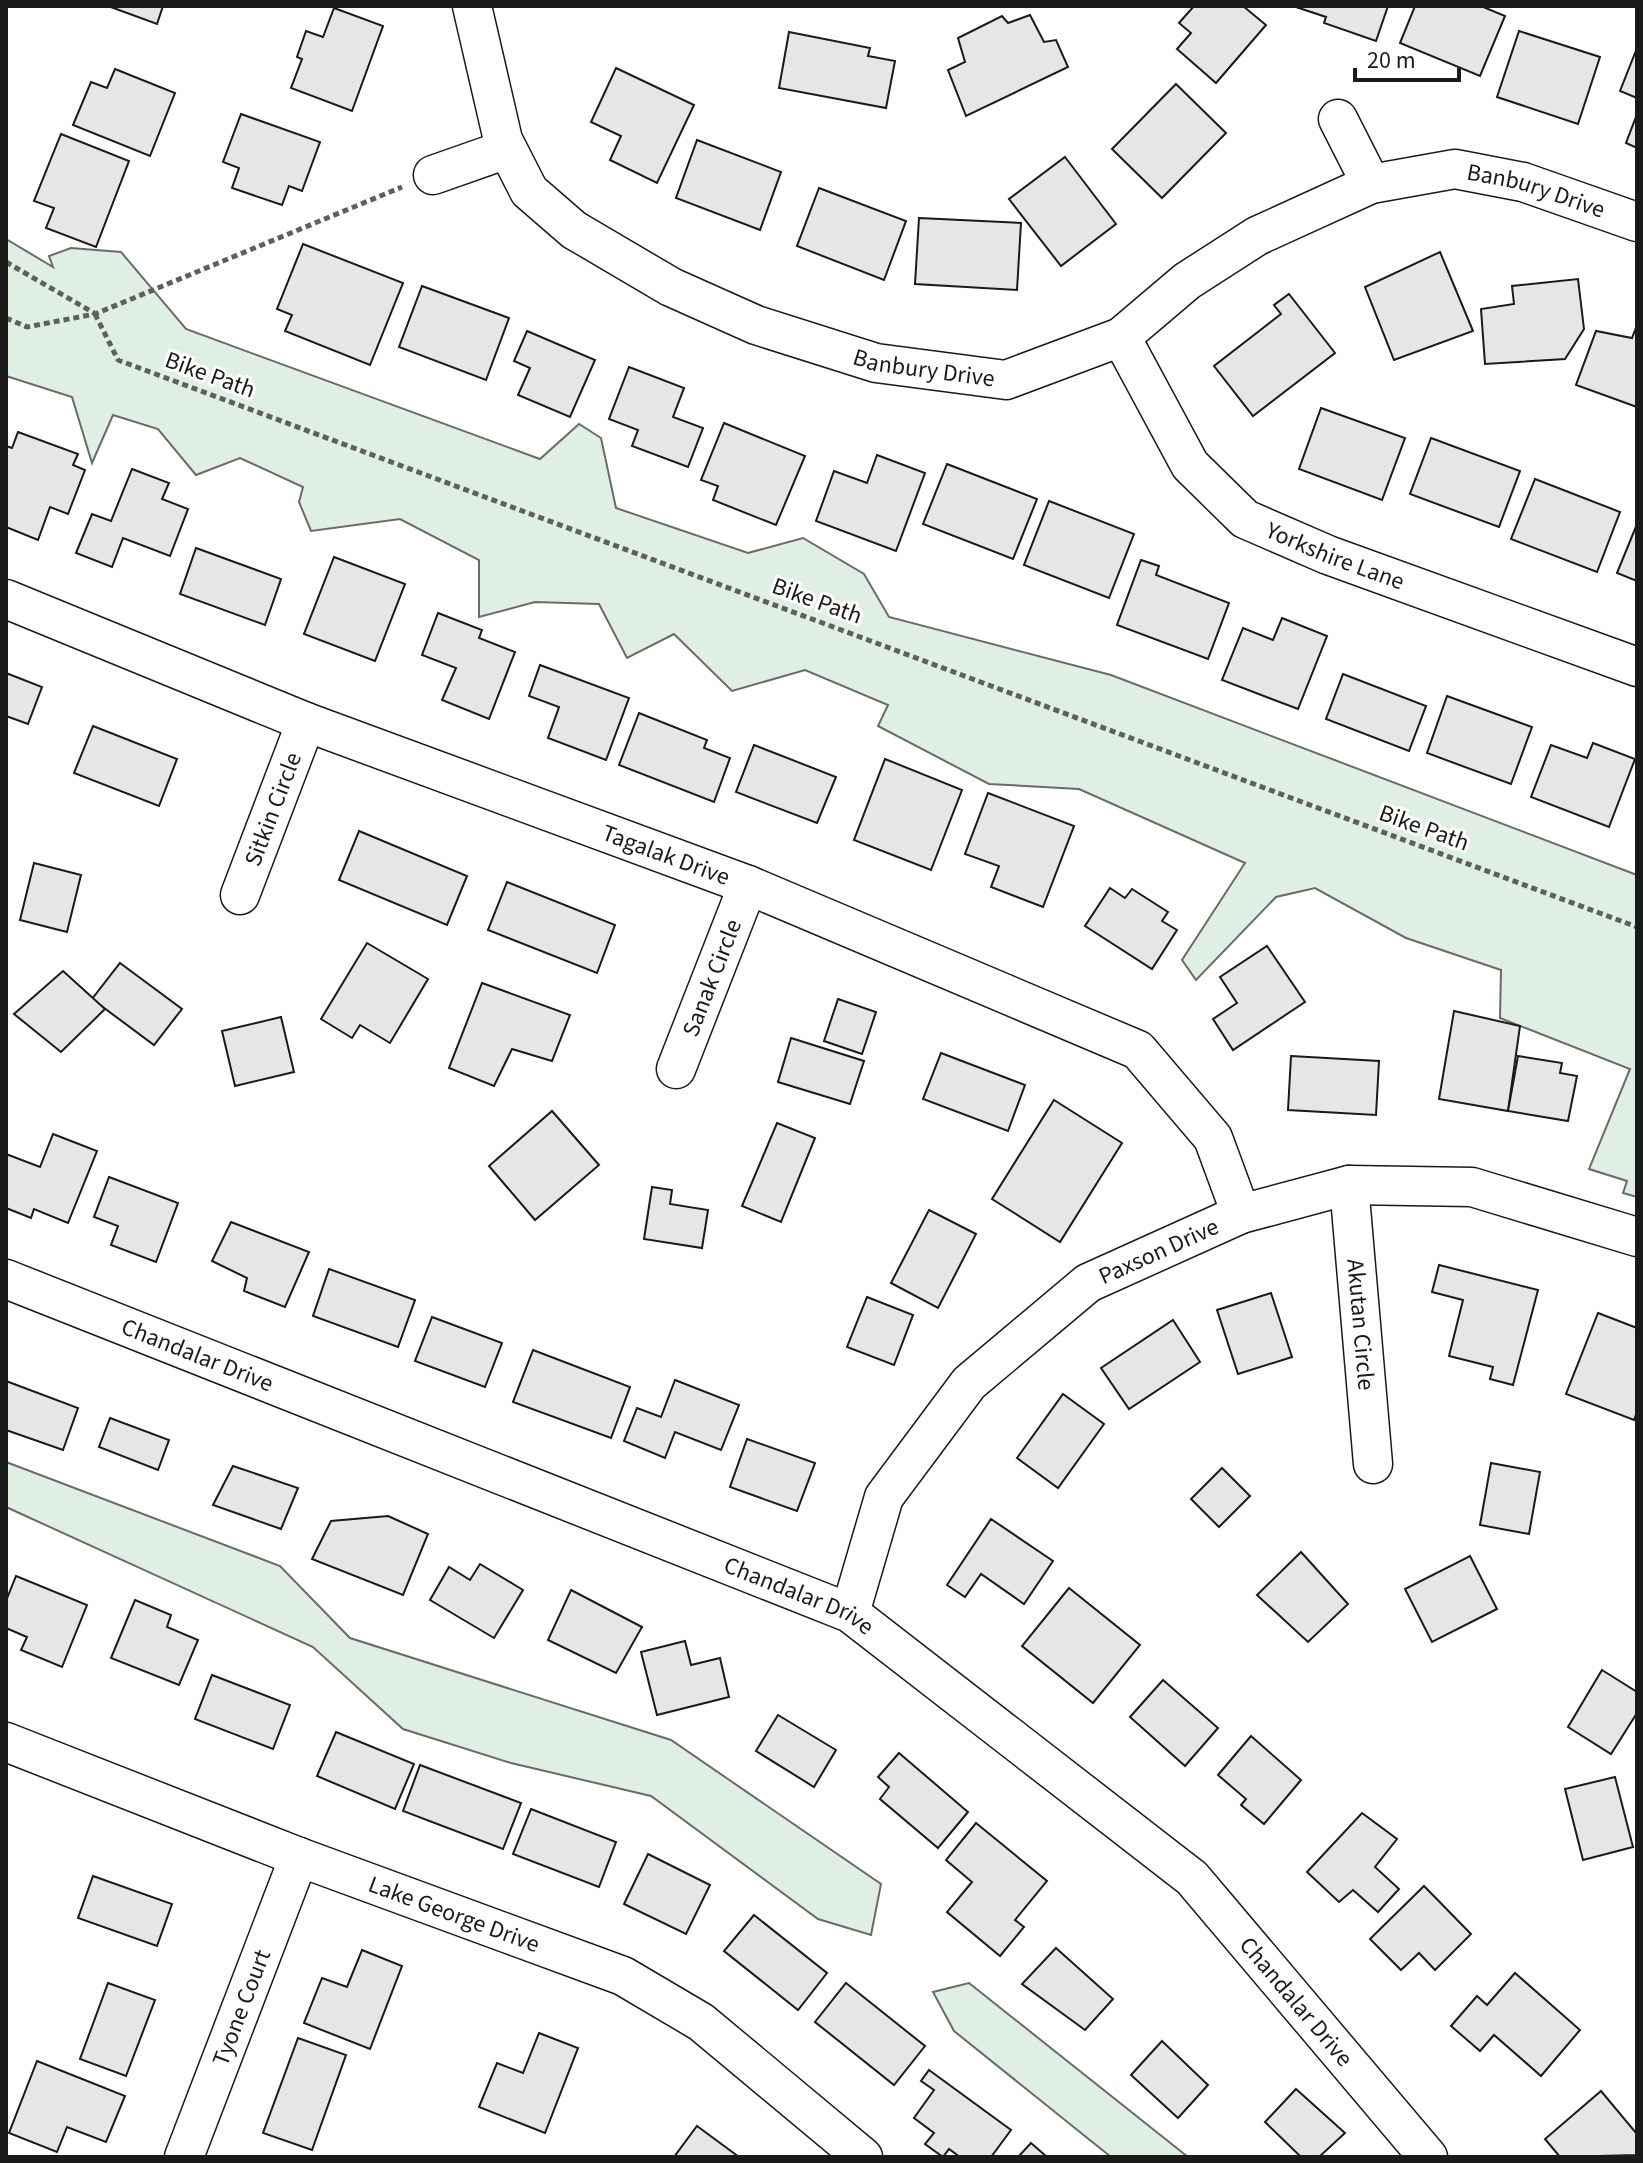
<svg xmlns="http://www.w3.org/2000/svg" width="1643" height="2163" font-family="'Source Sans 3',sans-serif">
  <style>
    .green { fill: #e0efe3; stroke: #6a6a6a; stroke-width: 2 }
    .building { fill: #e6e6e6; stroke: #1a1a1a; stroke-width: 2 }
    .lines { fill: none; stroke-linecap: round; stroke-linejoin: round }
    .minor-casing { stroke: #1a1a1a; stroke-width: 41 }
    .path { stroke: #5f5f5f; stroke-width: 5; stroke-dasharray: 6 4; stroke-linecap: butt }
    .minor { stroke: #fff; stroke-width: 38 }
    .labels { text-anchor: middle; dominant-baseline: central; stroke-width: 6; stroke-linejoin: round; paint-order: stroke }
    .street-label { font-size: 24px; fill: #1a1a1a; stroke: #fff }
  </style>
  <rect width="100%" height="100%" fill="#fff"/>
  <g class="green">
    <path d="M 6,239 L 53,267 L 49,256 L 71,248 L 121,252 L 186,329 L 540,459 L 579,424 L 601,438 L 616,508 L 748,553 L 803,538 L 864,574 L 889,617 L 1111,675 L 1637,875 L 1637,1197 L 1623,1193 L 1627,1181 L 1589,1169 L 1630,1069 L 1500,1018 L 1501,970 L 1406,938 L 1315,888 L 1276,897 L 1196,980 L 1182,960 L 1245,863 L 1079,789 L 989,784 L 878,726 L 888,705 L 805,670 L 732,691 L 674,634 L 627,658 L 599,604 L 535,602 L 479,617 L 479,560 L 400,519 L 311,531 L 299,502 L 303,487 L 240,458 L 196,475 L 158,429 L 113,415 L 92,463 L 72,397 L 6,376 Z"/>
    <path d="M 6,1462 L 280,1566 L 350,1638 L 671,1740 L 881,1884 L 871,1935 L 818,1919 L 651,1796 L 511,1763 L 403,1729 L 313,1647 L 6,1507 Z"/>
    <path d="M 969,1983 L 1188,2157 L 1111,2157 L 954,2031 L 933,1992 Z"/>
  </g>
  <g class="building">
    <path d="M 108,6 L 163,6 L 157,24 Z"/>
    <path d="M 1194,6 L 1243,6 L 1266,25 L 1216,83 L 1177,49 L 1191,33 L 1179,23 Z"/>
    <path d="M 1293,6 L 1388,6 L 1376,41 L 1324,23 L 1326,17 Z"/>
    <path d="M 1415,6 L 1481,6 L 1505,16 L 1480,76 L 1400,43 Z"/>
    <path d="M 334,8 L 383,26 L 352,111 L 291,88 L 302,59 L 297,57 L 306,31 L 323,37 Z"/>
    <path d="M 1030,15 L 1044,42 L 1056,40 L 1068,67 L 966,116 L 948,70 L 965,62 L 958,38 L 1002,16 L 1008,23 Z"/>
    <path d="M 1519,31 L 1600,57 L 1578,124 L 1497,97 Z"/>
    <path d="M 789,32 L 870,48 L 868,56 L 895,61 L 886,108 L 779,88 Z"/>
    <path d="M 1637,48 L 1637,98 L 1620,91 Z"/>
    <path d="M 616,68 L 694,105 L 657,183 L 610,160 L 621,136 L 591,122 Z"/>
    <path d="M 115,69 L 175,93 L 150,156 L 73,125 L 91,82 L 107,88 Z"/>
    <path d="M 1176,84 L 1226,133 L 1162,198 L 1112,149 Z"/>
    <path d="M 241,114 L 320,142 L 302,191 L 289,186 L 282,205 L 232,188 L 239,168 L 223,162 Z"/>
    <path d="M 1637,114 L 1637,148 L 1626,143 Z"/>
    <path d="M 61,134 L 129,161 L 96,247 L 46,228 L 54,208 L 34,201 Z"/>
    <path d="M 697,140 L 781,172 L 760,230 L 676,198 Z"/>
    <path d="M 1065,157 L 1116,224 L 1061,266 L 1009,199 Z"/>
    <path d="M 819,188 L 906,221 L 884,280 L 797,246 Z"/>
    <path d="M 919,218 L 1021,223 L 1017,290 L 915,284 Z"/>
    <path d="M 303,244 L 403,283 L 370,365 L 285,331 L 292,315 L 277,309 Z"/>
    <path d="M 1440,252 L 1473,331 L 1394,360 L 1365,287 Z"/>
    <path d="M 1578,279 L 1584,329 L 1565,359 L 1485,364 L 1481,309 L 1514,304 L 1512,286 Z"/>
    <path d="M 422,286 L 509,318 L 486,380 L 399,347 Z"/>
    <path d="M 1289,294 L 1335,353 L 1253,416 L 1214,366 L 1281,314 L 1274,305 Z"/>
    <path d="M 1637,325 L 1637,407 L 1576,385 L 1596,331 L 1632,338 Z"/>
    <path d="M 527,331 L 595,360 L 570,417 L 518,395 L 530,368 L 514,361 Z"/>
    <path d="M 629,367 L 684,388 L 673,417 L 703,428 L 688,467 L 632,446 L 638,430 L 609,419 Z"/>
    <path d="M 1321,408 L 1405,438 L 1382,500 L 1299,469 Z"/>
    <path d="M 724,423 L 805,456 L 776,525 L 713,500 L 718,486 L 701,480 Z"/>
    <path d="M 18,432 L 78,454 L 73,465 L 85,470 L 68,514 L 50,507 L 38,540 L 6,527 L 6,446 L 12,448 Z"/>
    <path d="M 1431,438 L 1520,471 L 1499,527 L 1410,494 Z"/>
    <path d="M 877,455 L 925,473 L 896,551 L 816,521 L 834,471 L 867,483 Z"/>
    <path d="M 947,464 L 1037,499 L 1013,559 L 923,524 Z"/>
    <path d="M 132,469 L 169,483 L 162,499 L 188,509 L 170,556 L 123,538 L 112,567 L 76,553 L 92,514 L 111,521 Z"/>
    <path d="M 1535,479 L 1620,512 L 1597,572 L 1511,539 Z"/>
    <path d="M 1049,501 L 1134,534 L 1109,598 L 1024,565 Z"/>
    <path d="M 1637,524 L 1637,581 L 1617,573 Z"/>
    <path d="M 196,548 L 281,579 L 265,625 L 180,594 Z"/>
    <path d="M 334,557 L 405,584 L 375,661 L 304,634 Z"/>
    <path d="M 1141,560 L 1159,566 L 1156,575 L 1229,603 L 1208,659 L 1117,625 Z"/>
    <path d="M 438,613 L 482,630 L 479,638 L 515,652 L 489,719 L 442,700 L 456,668 L 422,655 Z"/>
    <path d="M 1282,618 L 1327,636 L 1298,709 L 1222,680 L 1243,628 L 1273,640 Z"/>
    <path d="M 540,665 L 629,698 L 606,760 L 548,738 L 559,707 L 529,696 Z"/>
    <path d="M 6,673 L 42,687 L 28,724 L 6,716 Z"/>
    <path d="M 1343,674 L 1426,706 L 1409,751 L 1326,719 Z"/>
    <path d="M 1447,696 L 1532,727 L 1511,784 L 1427,753 Z"/>
    <path d="M 639,713 L 707,740 L 704,748 L 730,758 L 714,802 L 619,765 Z"/>
    <path d="M 93,726 L 177,759 L 159,806 L 74,773 Z"/>
    <path d="M 1593,743 L 1635,759 L 1609,827 L 1531,797 L 1551,745 L 1587,758 Z"/>
    <path d="M 754,745 L 836,777 L 817,823 L 736,792 Z"/>
    <path d="M 885,759 L 962,790 L 931,870 L 854,840 Z"/>
    <path d="M 988,793 L 1074,826 L 1043,907 L 991,887 L 999,866 L 965,854 Z"/>
    <path d="M 359,831 L 467,876 L 447,925 L 339,880 Z"/>
    <path d="M 34,863 L 81,875 L 67,932 L 20,920 Z"/>
    <path d="M 507,882 L 615,925 L 597,973 L 488,930 Z"/>
    <path d="M 1110,888 L 1125,898 L 1132,889 L 1168,912 L 1162,921 L 1177,930 L 1152,969 L 1085,926 Z"/>
    <path d="M 367,943 L 428,979 L 390,1043 L 360,1025 L 352,1038 L 321,1019 Z"/>
    <path d="M 1267,946 L 1305,1002 L 1233,1050 L 1213,1019 L 1237,1003 L 1220,977 Z"/>
    <path d="M 120,963 L 182,1009 L 154,1045 L 92,999 Z"/>
    <path d="M 63,971 L 105,1009 L 61,1052 L 14,1014 Z"/>
    <path d="M 482,983 L 570,1015 L 552,1061 L 512,1049 L 494,1086 L 449,1068 Z"/>
    <path d="M 838,999 L 876,1012 L 862,1054 L 824,1041 Z"/>
    <path d="M 1454,1011 L 1520,1026 L 1508,1111 L 1439,1099 Z"/>
    <path d="M 281,1017 L 294,1072 L 235,1086 L 222,1031 Z"/>
    <path d="M 791,1038 L 864,1061 L 850,1104 L 778,1082 Z"/>
    <path d="M 941,1053 L 1025,1085 L 1008,1131 L 923,1099 Z"/>
    <path d="M 1291,1056 L 1379,1061 L 1376,1115 L 1288,1110 Z"/>
    <path d="M 1518,1056 L 1562,1063 L 1560,1073 L 1577,1076 L 1568,1121 L 1508,1111 Z"/>
    <path d="M 1054,1100 L 1122,1143 L 1060,1242 L 992,1199 Z"/>
    <path d="M 552,1111 L 599,1165 L 535,1220 L 489,1166 Z"/>
    <path d="M 777,1123 L 815,1138 L 781,1222 L 742,1206 Z"/>
    <path d="M 53,1134 L 97,1151 L 68,1223 L 34,1209 L 31,1218 L 6,1208 L 6,1154 L 40,1167 Z"/>
    <path d="M 109,1177 L 178,1203 L 156,1262 L 111,1245 L 118,1226 L 94,1217 Z"/>
    <path d="M 652,1187 L 672,1190 L 670,1204 L 708,1210 L 702,1248 L 644,1239 Z"/>
    <path d="M 929,1210 L 976,1234 L 938,1308 L 891,1283 Z"/>
    <path d="M 231,1222 L 309,1252 L 285,1307 L 244,1291 L 247,1278 L 212,1261 Z"/>
    <path d="M 1439,1265 L 1538,1290 L 1513,1385 L 1490,1379 L 1493,1367 L 1449,1356 L 1463,1300 L 1432,1292 Z"/>
    <path d="M 329,1269 L 415,1300 L 398,1347 L 313,1316 Z"/>
    <path d="M 1271,1293 L 1292,1357 L 1238,1374 L 1217,1310 Z"/>
    <path d="M 867,1297 L 913,1315 L 894,1365 L 847,1347 Z"/>
    <path d="M 1598,1313 L 1637,1328 L 1637,1412 L 1634,1420 L 1566,1394 Z"/>
    <path d="M 432,1317 L 502,1343 L 485,1387 L 415,1361 Z"/>
    <path d="M 1173,1320 L 1200,1362 L 1129,1409 L 1101,1368 Z"/>
    <path d="M 533,1350 L 630,1387 L 611,1438 L 513,1402 Z"/>
    <path d="M 675,1380 L 739,1405 L 721,1450 L 675,1432 L 665,1458 L 624,1441 L 637,1408 L 661,1417 Z"/>
    <path d="M 6,1381 L 78,1408 L 63,1450 L 6,1430 Z"/>
    <path d="M 1063,1394 L 1104,1424 L 1058,1488 L 1017,1458 Z"/>
    <path d="M 110,1418 L 169,1440 L 158,1470 L 99,1447 Z"/>
    <path d="M 747,1439 L 815,1463 L 797,1511 L 730,1487 Z"/>
    <path d="M 1491,1463 L 1540,1472 L 1529,1534 L 1480,1525 Z"/>
    <path d="M 233,1466 L 298,1488 L 281,1529 L 213,1505 Z"/>
    <path d="M 1222,1468 L 1250,1496 L 1219,1527 L 1191,1499 Z"/>
    <path d="M 388,1516 L 428,1534 L 403,1595 L 312,1559 L 331,1521 Z"/>
    <path d="M 991,1519 L 1053,1561 L 1024,1604 L 981,1574 L 965,1597 L 947,1585 Z"/>
    <path d="M 1301,1552 L 1348,1604 L 1308,1642 L 1257,1595 Z"/>
    <path d="M 1470,1556 L 1497,1609 L 1432,1642 L 1405,1589 Z"/>
    <path d="M 480,1564 L 523,1590 L 494,1638 L 430,1600 L 449,1567 L 470,1580 Z"/>
    <path d="M 16,1576 L 87,1605 L 62,1667 L 21,1650 L 27,1637 L 6,1628 L 6,1601 Z"/>
    <path d="M 1069,1588 L 1140,1645 L 1093,1703 L 1022,1646 Z"/>
    <path d="M 571,1590 L 642,1627 L 616,1673 L 548,1640 Z"/>
    <path d="M 135,1600 L 171,1615 L 167,1627 L 198,1640 L 179,1685 L 111,1658 Z"/>
    <path d="M 685,1641 L 691,1665 L 720,1658 L 729,1697 L 657,1715 L 641,1652 Z"/>
    <path d="M 1602,1670 L 1637,1692 L 1637,1713 L 1611,1754 L 1568,1727 Z"/>
    <path d="M 212,1675 L 290,1705 L 273,1749 L 195,1719 Z"/>
    <path d="M 1163,1680 L 1218,1728 L 1185,1766 L 1130,1717 Z"/>
    <path d="M 778,1715 L 836,1750 L 814,1787 L 756,1751 Z"/>
    <path d="M 336,1732 L 414,1764 L 395,1809 L 317,1776 Z"/>
    <path d="M 1251,1736 L 1301,1780 L 1264,1824 L 1241,1805 L 1246,1799 L 1218,1775 Z"/>
    <path d="M 899,1753 L 968,1812 L 938,1848 L 880,1799 L 889,1787 L 878,1777 Z"/>
    <path d="M 420,1765 L 521,1803 L 503,1849 L 403,1811 Z"/>
    <path d="M 1615,1777 L 1633,1847 L 1583,1860 L 1565,1789 Z"/>
    <path d="M 531,1809 L 616,1842 L 599,1887 L 513,1854 Z"/>
    <path d="M 1362,1813 L 1397,1839 L 1375,1867 L 1399,1889 L 1378,1912 L 1353,1890 L 1339,1902 L 1307,1872 Z"/>
    <path d="M 976,1823 L 1047,1881 L 1015,1920 L 1024,1927 L 1000,1956 L 947,1912 L 972,1882 L 946,1860 Z"/>
    <path d="M 648,1854 L 710,1885 L 686,1934 L 624,1904 Z"/>
    <path d="M 93,1876 L 172,1904 L 157,1946 L 78,1918 Z"/>
    <path d="M 1424,1886 L 1471,1934 L 1435,1970 L 1419,1953 L 1401,1970 L 1370,1939 Z"/>
    <path d="M 754,1915 L 827,1973 L 798,2010 L 724,1951 Z"/>
    <path d="M 1056,1948 L 1113,1999 L 1085,2030 L 1022,1984 Z"/>
    <path d="M 362,1950 L 402,1966 L 370,2049 L 304,2023 L 322,1978 L 347,1987 Z"/>
    <path d="M 1515,1973 L 1580,2030 L 1541,2076 L 1494,2035 L 1480,2051 L 1451,2026 L 1477,1996 L 1487,2005 Z"/>
    <path d="M 108,1983 L 155,2000 L 126,2076 L 80,2059 Z"/>
    <path d="M 846,1983 L 925,2046 L 894,2085 L 815,2022 Z"/>
    <path d="M 539,2033 L 578,2048 L 545,2133 L 479,2107 L 497,2063 L 523,2073 Z"/>
    <path d="M 298,2038 L 346,2055 L 312,2150 L 263,2133 Z"/>
    <path d="M 1162,2041 L 1208,2085 L 1178,2118 L 1131,2075 Z"/>
    <path d="M 37,2061 L 125,2096 L 106,2142 L 67,2127 L 57,2152 L 9,2133 Z"/>
    <path d="M 929,2070 L 1011,2130 L 991,2157 L 960,2157 L 949,2149 L 943,2157 L 925,2144 L 934,2133 L 914,2118 L 934,2090 L 921,2081 Z"/>
    <path d="M 1296,2089 L 1345,2133 L 1319,2157 L 1301,2157 L 1265,2122 Z"/>
    <path d="M 1601,2091 L 1637,2134 L 1637,2155 L 1560,2157 L 1545,2139 Z"/>
    <path d="M 697,2126 L 739,2157 L 674,2157 Z"/>
    <path d="M 1031,2143 L 1047,2157 L 1018,2157 Z"/>
  </g>
  <g class="lines">
    <g class="minor-casing">
      <g id="minor">
        <path id="s1" d="M 472,6 L 503,140 L 529,191 L 574,230 L 671,287 L 756,325 L 876,363 L 1006,380 L 1121,337 L 1187,281 L 1257,236 L 1371,184 L 1455,169 L 1523,182 L 1637,222"/>
        <path d="M 1338,119 L 1371,184"/>
        <path d="M 433,175 L 507,149"/>
        <path id="s2" d="M 1121,337 L 1190,465 L 1245,519 L 1328,555 L 1637,667"/>
        <path id="s3" d="M 6,599 L 306,722 L 748,885 L 1138,1050 L 1213,1138 L 1241,1214"/>
        <path id="s4" d="M 240,895 L 306,722"/>
        <path id="s5" d="M 676,1069 L 748,885"/>
        <path id="s6" d="M 1349,1185 L 1373,1464"/>
        <path id="s7" d="M 6,1279 L 850,1613 L 1192,1878 L 1428,2157"/>
        <path id="s8" d="M 850,1613 L 884,1497 L 969,1383 L 1088,1283 L 1241,1214 L 1349,1185 L 1472,1187 L 1637,1237"/>
        <path id="s9" d="M 6,1742 L 299,1857 L 623,1976 L 701,2022 L 863,2157"/>
        <path id="s10" d="M 184,2157 L 299,1857"/>
      </g>
    </g>
    <g class="path">
      <path d="M 6,262 L 94,313"/>
      <path d="M 95,314 L 118,360 L 1637,927"/>
      <path d="M 6,318 L 27,327 L 95,314 L 402,187"/>
    </g>
    <use href="#minor" class="minor"/>
  </g>
  <g class="labels">
    <g class="street-label">
      <text stroke="none"><textPath href="#s1" startOffset="1304">Banbury Drive</textPath></text>
      <text stroke="none"><textPath href="#s1" startOffset="634">Banbury Drive</textPath></text>
      <text transform="translate(210 375) rotate(20)">Bike Path</text>
      <text stroke="none"><textPath href="#s2" startOffset="320">Yorkshire Lane</textPath></text>
      <text transform="translate(817 601) rotate(20)">Bike Path</text>
      <text stroke="none"><textPath href="#s4" startOffset="92">Sitkin Circle</textPath></text>
      <text transform="translate(1424 828) rotate(20)">Bike Path</text>
      <text stroke="none"><textPath href="#s3" startOffset="708">Tagalak Drive</textPath></text>
      <text stroke="none"><textPath href="#s5" startOffset="98">Sanak Circle</textPath></text>
      <text stroke="none"><textPath href="#s8" startOffset="496">Paxson Drive</textPath></text>
      <text stroke="none"><textPath href="#s6" startOffset="140">Akutan Circle</textPath></text>
      <text stroke="none"><textPath href="#s7" startOffset="206">Chandalar Drive</textPath></text>
      <text stroke="none"><textPath href="#s7" startOffset="854">Chandalar Drive</textPath></text>
      <text stroke="none"><textPath href="#s9" startOffset="480">Lake George Drive</textPath></text>
      <text stroke="none"><textPath href="#s7" startOffset="1502">Chandalar Drive</textPath></text>
      <text stroke="none"><textPath href="#s10" startOffset="160">Tyone Court</textPath></text>
    </g>
  </g>
  <rect width="1643" height="2163" fill="none" stroke="#1a1a1a" stroke-width="16"/>
  <path d="M1355 68v12h104v-12" fill="none" stroke="#1a1a1a" stroke-width="4"/>
  <text x="1367" y="68" font-size="24" fill="#1a1a1a" stroke="#ffffff" stroke-width="6" paint-order="stroke">20 m</text>
</svg>
